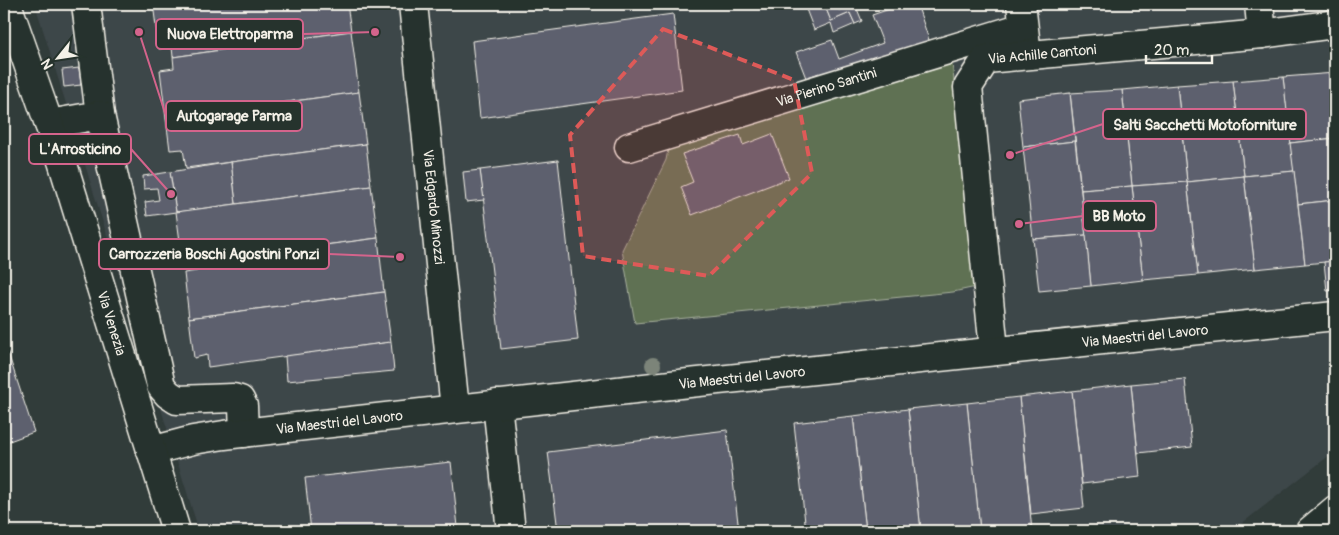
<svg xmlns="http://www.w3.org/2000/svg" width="1339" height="535" font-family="Pangolin,sans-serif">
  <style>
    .built { fill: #3e474a }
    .green { fill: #5e7153; stroke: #a9b19e }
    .building { fill: #5d616e; stroke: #f4f1e8 }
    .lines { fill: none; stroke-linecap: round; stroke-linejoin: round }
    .minor-casing { stroke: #f4f1e8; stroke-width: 31 }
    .major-casing { stroke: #f4f1e8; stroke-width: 31 }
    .highway-casing { stroke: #f4f1e8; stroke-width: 31 }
    .minor { stroke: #26332d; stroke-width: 28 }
    .major { stroke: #26332d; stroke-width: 28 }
    .highway { stroke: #26332d; stroke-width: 28 }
    .tree { fill: #7b8479 }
    .marked { fill: #de5a58; fill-opacity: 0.2; stroke: #de5a58; stroke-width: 4; stroke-dasharray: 10 6; stroke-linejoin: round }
    .labels { text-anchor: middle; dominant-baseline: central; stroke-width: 4.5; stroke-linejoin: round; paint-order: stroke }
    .street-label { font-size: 14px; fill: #f4f1e8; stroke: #26332d }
    .leader { fill: none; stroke: #d4648c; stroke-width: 2 }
    .callout-dot { fill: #d4648c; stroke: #26332d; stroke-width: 2 }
    .callout { fill: #26332d; stroke: #d4648c; stroke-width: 2 }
    .callout-label { font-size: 15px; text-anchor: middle; font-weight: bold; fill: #f4f1e8 }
  </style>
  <rect width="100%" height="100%" fill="#313c3a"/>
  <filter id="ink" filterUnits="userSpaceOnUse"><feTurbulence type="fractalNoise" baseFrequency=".02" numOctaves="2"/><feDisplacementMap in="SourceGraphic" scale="10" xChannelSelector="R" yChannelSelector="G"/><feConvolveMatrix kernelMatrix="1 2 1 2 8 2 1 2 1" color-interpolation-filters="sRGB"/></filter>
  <g filter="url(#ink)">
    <path class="built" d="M 35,4 L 1335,4 L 1335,451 L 1232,531 L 199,531 Z"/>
    <path class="green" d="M 952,62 L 976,287 L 953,292 L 635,323 L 622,250 L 666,160 L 668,150 L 775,115 Z"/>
    <g class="building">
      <path d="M 153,4 L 347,4 L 351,31 L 173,57 L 172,47 L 159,49 Z"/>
      <path d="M 804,4 L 833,4 L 825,6 L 831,21 L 850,13 L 855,24 L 834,33 L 831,23 L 814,30 Z"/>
      <path d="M 833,4 L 836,4 L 839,10 L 855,4 L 862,21 L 855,24 L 850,13 L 831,21 L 825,6 Z"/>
      <path d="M 836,4 L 855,4 L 839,10 Z"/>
      <path d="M 904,4 L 917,4 L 931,46 L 823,83 L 819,73 L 806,78 L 796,52 L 832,40 L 839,59 L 883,43 L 872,15 Z"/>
      <path d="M 673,14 L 682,90 L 480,118 L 472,41 Z"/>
      <path d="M 351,31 L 359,92 L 166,119 L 160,70 L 174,68 L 173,57 Z"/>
      <path d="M 79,68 L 81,85 L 64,87 L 62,70 Z"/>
      <path d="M 1335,73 L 1335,138 L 1290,143 L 1283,77 Z"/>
      <path d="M 1283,77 L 1294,171 L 1244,176 L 1233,81 Z"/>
      <path d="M 1233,81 L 1244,176 L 1187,182 L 1177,85 Z"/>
      <path d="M 1177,85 L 1187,182 L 1132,186 L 1122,90 Z"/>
      <path d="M 1122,90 L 1132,186 L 1081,190 L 1070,93 Z"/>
      <path d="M 359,92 L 366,144 L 186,168 L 183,149 L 170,150 L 166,119 Z"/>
      <path d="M 1070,93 L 1075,141 L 1023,147 L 1018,99 Z"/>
      <path d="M 772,134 L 789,178 L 692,215 L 681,187 L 693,182 L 682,154 L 740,135 L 743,145 Z"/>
      <path d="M 1335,138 L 1335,200 L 1298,204 L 1290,143 Z"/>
      <path d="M 1075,141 L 1086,235 L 1033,239 L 1023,147 Z"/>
      <path d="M 366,144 L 371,186 L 236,204 L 231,162 Z"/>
      <path d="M 558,160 L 578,340 L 501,349 L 480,170 Z"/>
      <path d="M 231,162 L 236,204 L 176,212 L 170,172 Z"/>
      <path d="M 480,170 L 484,200 L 466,202 L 463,172 Z"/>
      <path d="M 1294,171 L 1305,264 L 1255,269 L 1244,176 Z"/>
      <path d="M 170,172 L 176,212 L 147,216 L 145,202 L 159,200 L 157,188 L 144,189 L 143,176 Z"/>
      <path d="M 1244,176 L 1255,269 L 1198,275 L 1187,182 Z"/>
      <path d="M 1187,182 L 1198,275 L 1143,280 L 1132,186 Z"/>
      <path d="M 371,186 L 378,238 L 196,262 L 195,255 L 182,256 L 176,212 Z"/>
      <path d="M 1132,186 L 1143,280 L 1091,286 L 1081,190 Z"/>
      <path d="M 1335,200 L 1335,261 L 1305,264 L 1298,204 Z"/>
      <path d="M 1086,235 L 1091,286 L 1039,291 L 1033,239 Z"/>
      <path d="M 378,238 L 384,292 L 189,318 L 184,273 L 197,271 L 196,262 Z"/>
      <path d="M 1335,261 L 1335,290 L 1327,291 L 1324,262 Z"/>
      <path d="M 384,292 L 391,342 L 208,367 L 207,355 L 194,358 L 189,318 Z"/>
      <path d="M 4,341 L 34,432 L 4,443 Z"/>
      <path d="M 391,342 L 394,371 L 287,381 L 285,356 Z"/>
      <path d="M 1185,379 L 1192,447 L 1138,453 L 1131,384 Z"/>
      <path d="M 1131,384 L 1140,477 L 1082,484 L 1072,391 Z"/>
      <path d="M 1072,391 L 1084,508 L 1031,514 L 1019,397 Z"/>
      <path d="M 1019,397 L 1032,531 L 980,531 L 967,403 Z"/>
      <path d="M 967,403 L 980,531 L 921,531 L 908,409 Z"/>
      <path d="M 908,409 L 921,531 L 866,531 L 853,416 Z"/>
      <path d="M 853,416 L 866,531 L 806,531 L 794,423 Z"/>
      <path d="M 727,430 L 739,531 L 558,531 L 548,452 Z"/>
      <path d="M 451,462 L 458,527 L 420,531 L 311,531 L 305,478 Z"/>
      <path d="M 458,527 L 459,531 L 420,531 Z"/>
    </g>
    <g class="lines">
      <g class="minor-casing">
        <g id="minor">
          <path d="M 86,4 L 100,115"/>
          <path id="s1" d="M 413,4 L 455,409"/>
          <path d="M 1021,4 L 1026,46"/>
          <path d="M 1259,4 L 1262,34"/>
          <path d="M 49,124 L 100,115 L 161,386 L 168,394 L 177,400 L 233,398 L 240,400 L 243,406 L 244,433"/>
          <path id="s2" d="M 629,147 L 1023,27"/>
          <path id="s3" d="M 994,350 L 968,87 L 986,59 L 1262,34 L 1335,24"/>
          <path d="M 497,404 L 511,531"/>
          <path id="s4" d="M 151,451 L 193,440 L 224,435 L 689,383 L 1335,316"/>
        </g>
      </g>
      <g class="major-casing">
        <g id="major">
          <path id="s5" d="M 7,4 L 62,161 L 176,531"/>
        </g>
      </g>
      <g class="highway-casing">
        <path id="highway" d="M 1310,531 L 1335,510"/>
      </g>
      <use href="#minor" class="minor"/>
      <use href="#major" class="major"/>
      <use href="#highway" class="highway"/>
    </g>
    <circle class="tree" cx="653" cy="365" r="8"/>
  </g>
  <path class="marked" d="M 663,29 L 794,80 L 812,173 L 709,276 L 583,256 L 570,135 Z"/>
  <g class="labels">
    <g class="street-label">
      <text stroke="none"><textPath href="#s3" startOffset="354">Via Achille Cantoni</textPath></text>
      <text stroke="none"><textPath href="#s2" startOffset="206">Via Pierino Santini</textPath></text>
      <text stroke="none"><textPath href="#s1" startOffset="204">Via Edgardo Minozzi</textPath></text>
      <text stroke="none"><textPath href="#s5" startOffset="336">Via Venezia</textPath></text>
      <text stroke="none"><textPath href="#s4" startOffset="1001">Via Maestri del Lavoro</textPath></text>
      <text stroke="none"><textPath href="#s4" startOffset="596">Via Maestri del Lavoro</textPath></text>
      <text stroke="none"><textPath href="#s4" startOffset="191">Via Maestri del Lavoro</textPath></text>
    </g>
  </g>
  <path class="leader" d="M375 32L303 34M139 32L166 116M1010 155L1103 124M171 194L131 149M1019 224L1083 216M400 257L329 254"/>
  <g class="callout-dot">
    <circle cx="375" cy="32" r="5"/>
    <circle cx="139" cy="32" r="5"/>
    <circle cx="1010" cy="155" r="5"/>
    <circle cx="171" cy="194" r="5"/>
    <circle cx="1019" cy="224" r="5"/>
    <circle cx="400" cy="257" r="5"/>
  </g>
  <g class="callout">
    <rect x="156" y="19" width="147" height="30" rx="5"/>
    <rect x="166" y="101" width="136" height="30" rx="5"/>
    <rect x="1103" y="109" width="203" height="30" rx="5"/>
    <rect x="29" y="134" width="102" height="30" rx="5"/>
    <rect x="1083" y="201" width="73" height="30" rx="5"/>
    <rect x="99" y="239" width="230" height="30" rx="5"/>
  </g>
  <g class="callout-label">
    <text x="230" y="39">Nuova Elettroparma</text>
    <text x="234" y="121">Autogarage Parma</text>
    <text x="1205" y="130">Salti Sacchetti Motoforniture</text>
    <text x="80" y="154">L'Arrosticino</text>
    <text x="1119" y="221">BB Moto</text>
    <text x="214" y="259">Carrozzeria Boschi Agostini Ponzi</text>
  </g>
  <rect width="1339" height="535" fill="none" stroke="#26332d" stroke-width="20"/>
  <rect x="10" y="10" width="1319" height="515" fill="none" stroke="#f4f1e8" stroke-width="2" filter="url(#ink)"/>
  <g transform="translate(58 58) rotate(240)" stroke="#26332d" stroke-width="4" paint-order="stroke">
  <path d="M0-4L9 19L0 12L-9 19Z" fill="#f4f1e8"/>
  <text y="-8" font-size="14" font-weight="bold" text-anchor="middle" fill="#f4f1e8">N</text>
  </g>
  <path d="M1146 55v8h66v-8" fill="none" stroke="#f4f1e8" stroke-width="2.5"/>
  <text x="1154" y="55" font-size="15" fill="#f4f1e8" stroke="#26332d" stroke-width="4" paint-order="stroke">20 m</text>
</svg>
